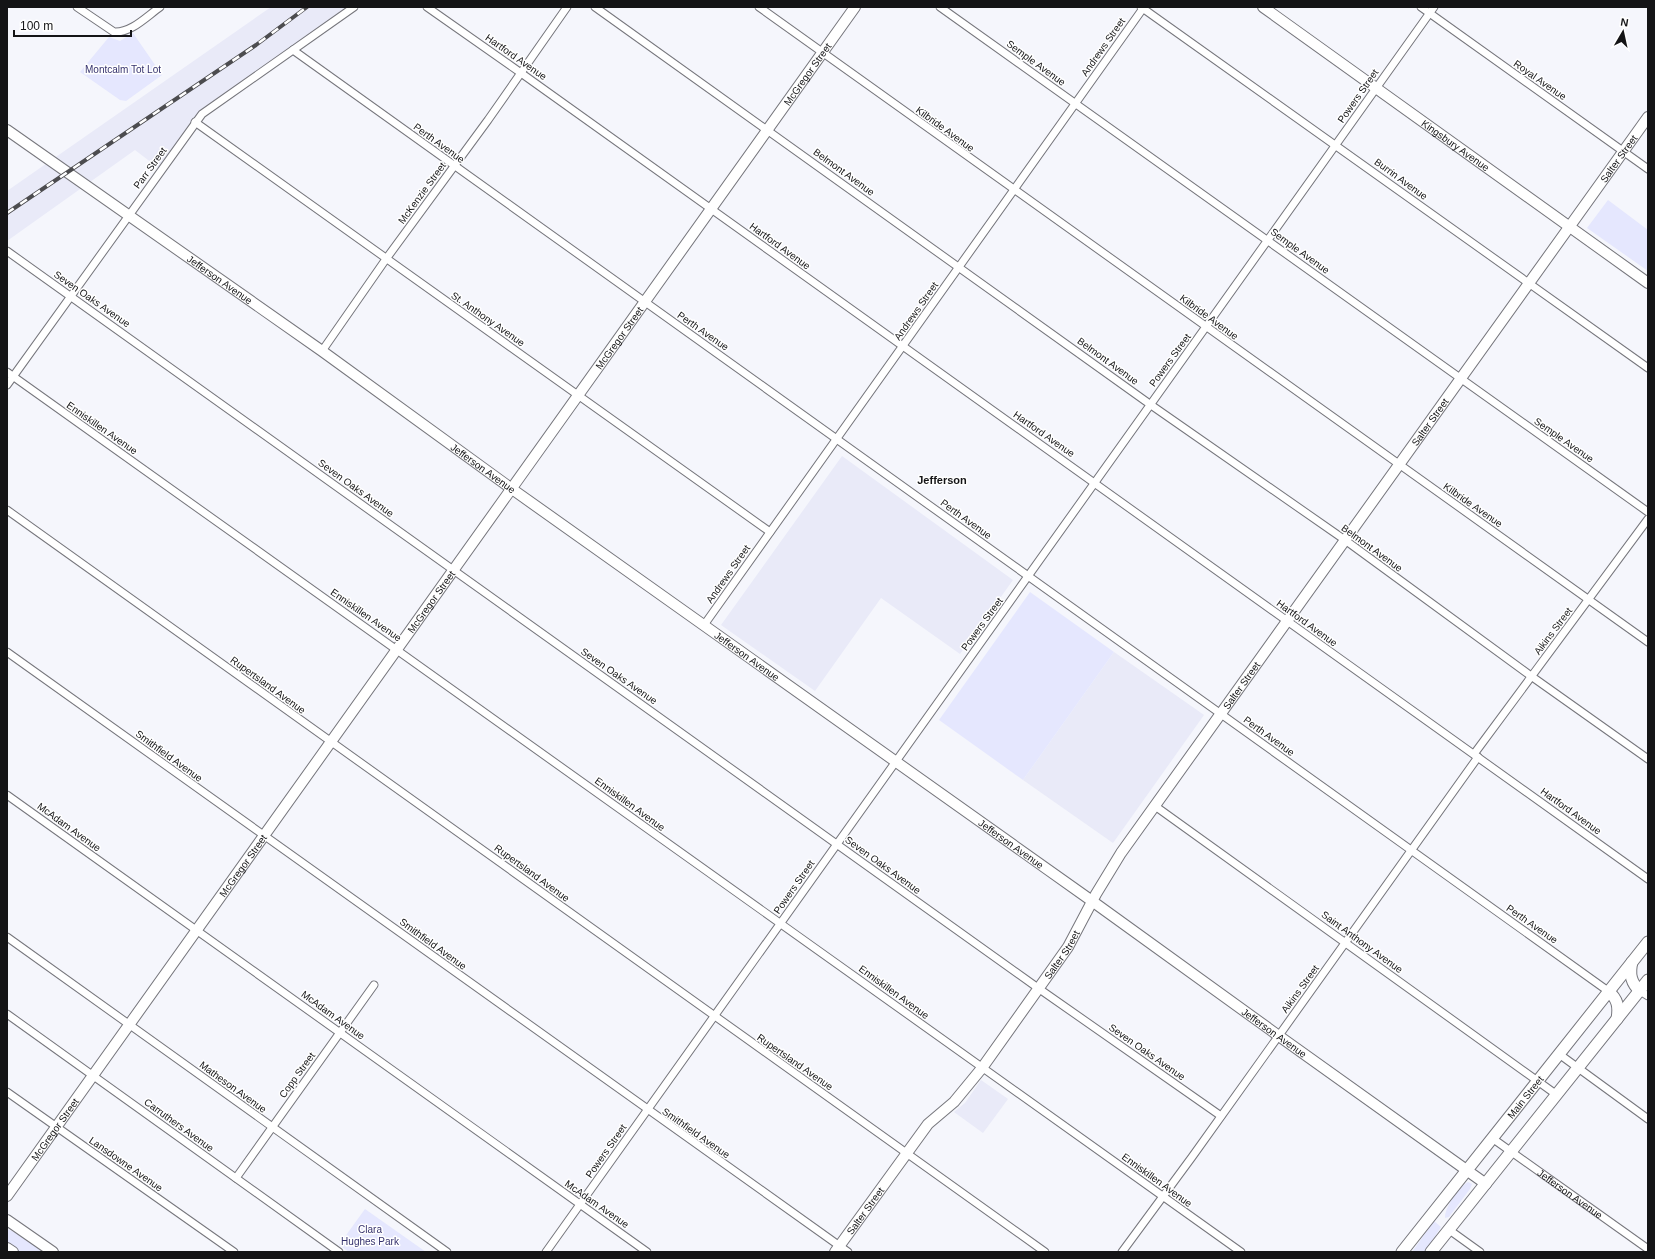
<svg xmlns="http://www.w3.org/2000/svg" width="1655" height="1259" font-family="Arial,sans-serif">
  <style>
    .built { fill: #e9eaf8 }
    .green { fill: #e5e7fe }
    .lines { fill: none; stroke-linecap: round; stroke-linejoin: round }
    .street-casing { stroke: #76767c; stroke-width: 9 }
    .secondary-casing { stroke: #76767c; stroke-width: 12 }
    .primary-casing { stroke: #76767c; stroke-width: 13 }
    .street { stroke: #fff; stroke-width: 7 }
    .secondary { stroke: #fff; stroke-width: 10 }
    .primary { stroke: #fff; stroke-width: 11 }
    .rail-casing { stroke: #4c4c4f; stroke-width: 4 }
    .rail { stroke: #fff; stroke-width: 2.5; stroke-dasharray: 8; stroke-linecap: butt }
    .labels { text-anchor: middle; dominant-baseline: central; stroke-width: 3; stroke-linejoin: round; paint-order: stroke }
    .street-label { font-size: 10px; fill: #141416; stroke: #fff }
    .park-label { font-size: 10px; fill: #35326d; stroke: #fff }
    .neighbourhood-label { font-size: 11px; font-weight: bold; fill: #141416; stroke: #fff }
  </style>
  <rect width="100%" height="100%" fill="#f5f6fc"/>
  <g class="built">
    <path d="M 271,7 L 354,7 L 203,111 L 161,170 L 135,150 L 7,241 L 7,191 Z"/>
    <path d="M 842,456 L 1013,580 L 960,654 L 881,598 L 815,691 L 721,625 Z"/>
    <path d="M 1114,652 L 1204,715 L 1113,843 L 1023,780 Z"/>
    <path d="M 981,1080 L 1008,1099 L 983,1133 L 954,1112 L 965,1103 Z"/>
  </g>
  <g class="green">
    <path d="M 133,33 L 162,75 L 126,101 L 120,100 L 80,72 L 109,37 L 120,41 Z"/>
    <path d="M 1608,200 L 1648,230 L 1648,271 L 1587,228 Z"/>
    <path d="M 1030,592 L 1114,652 L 1023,780 L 939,720 Z"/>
    <path d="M 1468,1182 L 1472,1184 L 1470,1189 L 1449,1217 L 1445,1218 C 1444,1208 1459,1187 1468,1182 Z"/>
    <path d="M 365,1209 L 426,1252 L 349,1252 L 339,1245 Z"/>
    <path d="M 1434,1221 L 1441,1227 L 1425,1252 L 1412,1252 Z"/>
    <path d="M 7,1229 L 16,1233 L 43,1252 L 19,1252 L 7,1244 Z"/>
  </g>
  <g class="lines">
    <g class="street-casing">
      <g id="street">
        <path d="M 77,7 L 114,32 C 131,33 146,17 160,7"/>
        <path d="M 427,7 L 521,73 L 1648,879"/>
        <path d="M 595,7 L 1151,405 L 1345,540 L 1531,676 L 1648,759"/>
        <path d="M 759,7 L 1648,642"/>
        <path d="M 940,7 L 1648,512"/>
        <path d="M 1141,7 L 1648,368"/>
        <path d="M 1421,7 L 1648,169"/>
        <path d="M 293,50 L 1608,991"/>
        <path d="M 195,122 L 770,532"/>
        <path d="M 7,251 L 1038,988 L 1221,1116"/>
        <path d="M 322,351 L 386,259 L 488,120 L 567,7"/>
        <path d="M 7,372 L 1241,1252"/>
        <path d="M 7,385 L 202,114 L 354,7"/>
        <path d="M 7,510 L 1045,1252"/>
        <path d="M 704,625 L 1144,7"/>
        <path d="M 7,652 L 848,1252"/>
        <path d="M 1474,754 L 1648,519"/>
        <path d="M 7,795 L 647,1252"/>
        <path d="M 1155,806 L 1557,1095"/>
        <path d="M 7,937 L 447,1252"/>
        <path d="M 1640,991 L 1648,996"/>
        <path d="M 7,1014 L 339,1252"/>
        <path d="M 1559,1054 L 1648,1119"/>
        <path d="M 7,1092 L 234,1252"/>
        <path id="s1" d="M 1492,1138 L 1648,1249"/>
        <path d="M 236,1178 L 374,985"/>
        <path d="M 1448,1229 L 1480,1252"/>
        <path d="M 546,1252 L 1434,7"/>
        <path d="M 1122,1252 L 1192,1157 L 1478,757"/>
      </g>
    </g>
    <g class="secondary-casing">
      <g id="secondary">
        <path id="s2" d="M 1263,7 L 1648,283"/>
        <path id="s3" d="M 7,130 L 322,351 L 512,489 L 1092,901 L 1272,1031 L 1486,1184"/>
        <path id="s4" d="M 7,1196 L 855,7"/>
        <path d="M 7,1220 L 53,1252"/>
        <path d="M 7,1248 L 13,1252"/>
        <path id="s5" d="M 835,1252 L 928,1124 L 954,1102 L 982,1068 L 1068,947 L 1096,894 L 1121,853 L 1648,117"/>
      </g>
    </g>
    <g class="primary-casing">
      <g id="primary">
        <path d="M 1632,962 C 1629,974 1631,983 1640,991"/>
        <path d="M 1608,991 C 1618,999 1619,1007 1617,1019"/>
        <path id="s6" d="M 1402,1252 L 1648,942"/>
        <path d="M 1431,1252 L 1648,980"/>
      </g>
    </g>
    <use href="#street" class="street"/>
    <use href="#secondary" class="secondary"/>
    <use href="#primary" class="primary"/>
    <g class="rail-casing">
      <path id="rail" d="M 7,213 L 256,45 L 307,7"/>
    </g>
    <use href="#rail" class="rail"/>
  </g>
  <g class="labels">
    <g class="street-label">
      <text transform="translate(1103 47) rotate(-55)">Andrews Street</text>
      <text transform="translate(516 57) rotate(35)">Hartford Avenue</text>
      <text transform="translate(1036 63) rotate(36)">Semple Avenue</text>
      <text stroke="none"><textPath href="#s4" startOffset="1378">McGregor Street</textPath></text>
      <text transform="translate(1540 80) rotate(35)">Royal Avenue</text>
      <text transform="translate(1358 96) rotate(-55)">Powers Street</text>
      <text transform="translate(945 129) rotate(36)">Kilbride Avenue</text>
      <text transform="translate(439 143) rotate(36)">Perth Avenue</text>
      <text stroke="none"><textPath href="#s2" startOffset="237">Kingsbury Avenue</textPath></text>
      <text stroke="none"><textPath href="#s5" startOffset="1347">Salter Street</textPath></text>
      <text transform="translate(150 168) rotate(-54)">Parr Street</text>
      <text transform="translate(844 172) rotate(36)">Belmont Avenue</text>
      <text transform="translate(1401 179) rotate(36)">Burrin Avenue</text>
      <text transform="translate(422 193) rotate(-54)">McKenzie Street</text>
      <text transform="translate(780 246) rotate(36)">Hartford Avenue</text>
      <text transform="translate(1300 251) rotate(36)">Semple Avenue</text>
      <text stroke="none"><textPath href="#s3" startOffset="260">Jefferson Avenue</textPath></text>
      <text transform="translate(92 299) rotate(35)">Seven Oaks Avenue</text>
      <text transform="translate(916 311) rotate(-55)">Andrews Street</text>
      <text transform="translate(1209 317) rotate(36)">Kilbride Avenue</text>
      <text transform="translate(488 319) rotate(35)">St. Anthony Avenue</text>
      <text transform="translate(703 331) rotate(35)">Perth Avenue</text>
      <text stroke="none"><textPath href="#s4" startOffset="1054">McGregor Street</textPath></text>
      <text transform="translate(1170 360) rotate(-54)">Powers Street</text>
      <text transform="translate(1108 361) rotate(36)">Belmont Avenue</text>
      <text stroke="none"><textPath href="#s5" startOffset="1023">Salter Street</textPath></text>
      <text transform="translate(102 428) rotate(35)">Enniskillen Avenue</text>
      <text transform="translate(1044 434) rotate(35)">Hartford Avenue</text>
      <text transform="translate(1564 440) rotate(35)">Semple Avenue</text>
      <text stroke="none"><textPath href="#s3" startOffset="584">Jefferson Avenue</textPath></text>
      <text transform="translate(356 488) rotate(36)">Seven Oaks Avenue</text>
      <text transform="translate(1473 505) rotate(35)">Kilbride Avenue</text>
      <text transform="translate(966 519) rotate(36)">Perth Avenue</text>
      <text transform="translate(1372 548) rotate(36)">Belmont Avenue</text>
      <text transform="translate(728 574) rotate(-55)">Andrews Street</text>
      <text stroke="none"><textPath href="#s4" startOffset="730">McGregor Street</textPath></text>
      <text transform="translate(366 615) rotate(35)">Enniskillen Avenue</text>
      <text transform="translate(1307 623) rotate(36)">Hartford Avenue</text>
      <text transform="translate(982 624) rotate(-54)">Powers Street</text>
      <text transform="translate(1553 631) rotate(-53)">Aikins Street</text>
      <text stroke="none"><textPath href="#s3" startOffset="908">Jefferson Avenue</textPath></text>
      <text transform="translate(619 676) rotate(35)">Seven Oaks Avenue</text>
      <text transform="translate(268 685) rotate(36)">Rupertsland Avenue</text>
      <text stroke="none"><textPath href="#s5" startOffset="699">Salter Street</textPath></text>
      <text transform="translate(1269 736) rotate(36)">Perth Avenue</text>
      <text transform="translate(169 756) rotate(36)">Smithfield Avenue</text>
      <text transform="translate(630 804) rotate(36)">Enniskillen Avenue</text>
      <text transform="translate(1571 811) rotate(36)">Hartford Avenue</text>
      <text transform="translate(69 827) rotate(36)">McAdam Avenue</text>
      <text stroke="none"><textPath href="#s3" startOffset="1232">Jefferson Avenue</textPath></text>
      <text stroke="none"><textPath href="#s4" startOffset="406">McGregor Street</textPath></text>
      <text transform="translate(883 865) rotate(36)">Seven Oaks Avenue</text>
      <text transform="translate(532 873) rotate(36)">Rupertsland Avenue</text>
      <text transform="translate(794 887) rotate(-55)">Powers Street</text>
      <text transform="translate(1532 924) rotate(35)">Perth Avenue</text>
      <text transform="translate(1362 942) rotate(36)">Saint Anthony Avenue</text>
      <text transform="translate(433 944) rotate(36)">Smithfield Avenue</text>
      <text stroke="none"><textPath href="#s5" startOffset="375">Salter Street</textPath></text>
      <text transform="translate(1300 989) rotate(-54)">Aikins Street</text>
      <text transform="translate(894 992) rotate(36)">Enniskillen Avenue</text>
      <text transform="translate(333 1015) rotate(36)">McAdam Avenue</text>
      <text stroke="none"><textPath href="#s3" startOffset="1556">Jefferson Avenue</textPath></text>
      <text transform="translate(1147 1052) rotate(35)">Seven Oaks Avenue</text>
      <text transform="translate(795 1062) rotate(35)">Rupertsland Avenue</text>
      <text transform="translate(297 1075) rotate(-54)">Copp Street</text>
      <text transform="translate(233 1087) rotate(36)">Matheson Avenue</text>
      <text stroke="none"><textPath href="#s6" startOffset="198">Main Street</textPath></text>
      <text transform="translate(179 1125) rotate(36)">Carruthers Avenue</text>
      <text stroke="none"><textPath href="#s4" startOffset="82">McGregor Street</textPath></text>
      <text transform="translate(696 1133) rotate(35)">Smithfield Avenue</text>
      <text transform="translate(606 1151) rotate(-55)">Powers Street</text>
      <text transform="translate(126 1164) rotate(35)">Lansdowne Avenue</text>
      <text transform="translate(1157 1180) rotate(36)">Enniskillen Avenue</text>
      <text stroke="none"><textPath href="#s1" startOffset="96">Jefferson Avenue</textPath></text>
      <text transform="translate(597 1204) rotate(35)">McAdam Avenue</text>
      <text stroke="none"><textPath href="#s5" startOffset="51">Salter Street</textPath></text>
    </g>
    <g class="park-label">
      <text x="123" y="69">Montcalm Tot Lot</text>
      <text x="370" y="1229">Clara<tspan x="370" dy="12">Hughes Park</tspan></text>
    </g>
    <g class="neighbourhood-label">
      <text x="942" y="480">Jefferson</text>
    </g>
  </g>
  <rect width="1655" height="1259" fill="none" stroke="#141416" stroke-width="16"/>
  <g transform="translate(1623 32) rotate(9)" stroke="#ffffff" stroke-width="3" paint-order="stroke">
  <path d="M0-3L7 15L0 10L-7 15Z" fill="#141416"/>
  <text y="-6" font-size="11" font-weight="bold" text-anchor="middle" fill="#141416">N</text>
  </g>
  <path d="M14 30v6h117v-6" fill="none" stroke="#141416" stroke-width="2"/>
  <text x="20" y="30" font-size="12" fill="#141416" stroke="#ffffff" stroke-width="3" paint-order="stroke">100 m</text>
</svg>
